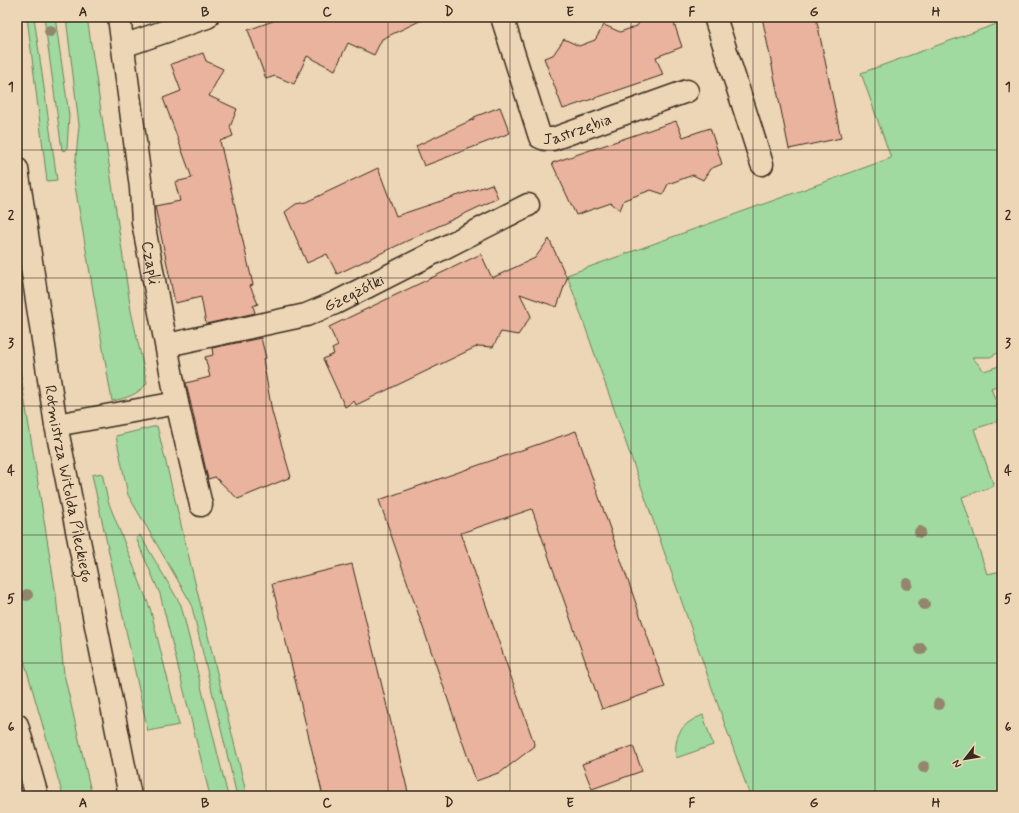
<svg xmlns="http://www.w3.org/2000/svg" width="1019" height="813" font-family="Mynerve,sans-serif">
  <style>
    .green { fill: #a0daa0; stroke: #6e825f }
    .building { fill: #eab39e; stroke: #3b2a1e }
    .lines { fill: none; stroke-linecap: round; stroke-linejoin: round }
    .street-casing { stroke: #3b2a1e; stroke-width: 25 }
    .secondary-casing { stroke: #3b2a1e; stroke-width: 25 }
    .street { stroke: #ecd6b5; stroke-width: 22 }
    .secondary { stroke: #ecd6b5; stroke-width: 22 }
    .tree { fill: #93866d }
    .grid { fill: none; stroke: #3b2a1e; stroke-width: 1; stroke-opacity: 0.55 }
    .labels { text-anchor: middle; dominant-baseline: central; stroke-width: 3; stroke-linejoin: round; paint-order: stroke }
    .street-label { font-size: 16px; fill: #3b2a1e; stroke: #ecd6b5 }
    .neatline { fill: none; stroke: #3b2a1e; stroke-width: 1.5 }
    .grid-label { font-size: 13px; text-anchor: middle; font-weight: bold; fill: #3b2a1e }
  </style>
  <rect width="100%" height="100%" fill="#ecd6b5"/>
  <filter id="ink" filterUnits="userSpaceOnUse"><feTurbulence type="fractalNoise" baseFrequency=".025" numOctaves="2"/><feDisplacementMap in="SourceGraphic" scale="8" xChannelSelector="R" yChannelSelector="G"/><feConvolveMatrix kernelMatrix="1 2 1 2 8 2 1 2 1" color-interpolation-filters="sRGB"/></filter>
  <g filter="url(#ink)">
    <g class="green">
      <path d="M 27,17 L 34,17 L 57,180 L 47,181 Z"/>
      <path d="M 44,17 L 55,17 L 69,115 L 67,149 L 65,151 L 62,150 Z"/>
      <path d="M 66,17 L 87,17 L 131,311 L 147,383 C 138,395 126,398 112,401 L 74,180 L 79,125 Z"/>
      <path d="M 1002,22 L 1002,351 L 990,357 L 972,357 L 984,371 L 1002,365 L 1002,384 L 991,388 L 1002,420 L 974,429 L 994,486 L 962,497 L 987,574 L 1002,571 L 1002,796 L 750,796 L 567,275 L 891,158 L 861,73 Z"/>
      <path d="M 17,352 L 56,595 L 64,674 L 92,796 L 63,796 L 17,636 Z"/>
      <path d="M 157,426 L 247,796 L 237,796 L 191,603 L 128,495 L 116,436 Z"/>
      <path d="M 102,473 L 108,501 L 150,608 L 179,725 L 148,731 L 92,475 Z"/>
      <path d="M 140,535 L 181,605 L 228,796 L 210,796 L 160,594 L 136,538 Z"/>
      <path d="M 703,715 L 713,745 L 676,758 C 674,734 681,724 703,715 Z"/>
    </g>
    <g class="building">
      <path d="M 284,17 L 428,17 L 382,39 L 374,55 L 348,43 L 335,70 L 307,56 L 294,84 L 275,76 L 266,79 L 248,30 Z"/>
      <path d="M 642,17 L 672,17 L 682,47 L 656,57 L 663,75 L 563,109 L 544,58 L 553,55 L 564,39 L 579,46 L 595,40 L 604,25 L 620,32 L 637,26 Z"/>
      <path d="M 762,17 L 816,17 L 841,138 L 789,149 Z"/>
      <path d="M 203,53 L 206,61 L 223,69 L 209,96 L 237,109 L 230,127 L 233,136 L 220,141 L 253,285 L 250,286 L 258,304 L 253,306 L 255,313 L 206,324 L 201,297 L 175,303 L 155,206 L 180,201 L 175,182 L 192,178 L 163,98 L 181,91 L 171,64 Z"/>
      <path d="M 500,107 L 510,133 L 424,166 L 416,146 L 474,119 L 474,117 Z"/>
      <path d="M 676,121 L 683,137 L 710,128 L 722,164 L 710,169 L 703,180 L 693,175 L 668,184 L 663,194 L 651,190 L 624,200 L 620,210 L 611,203 L 576,215 L 552,163 Z"/>
      <path d="M 378,168 L 396,216 L 492,184 L 498,198 L 337,274 L 327,254 L 307,263 L 285,212 L 296,204 L 306,202 Z"/>
      <path d="M 549,239 L 567,278 L 557,307 L 520,294 L 531,316 L 518,335 L 501,332 L 493,347 L 478,346 L 356,405 L 354,401 L 345,407 L 323,359 L 334,354 L 332,349 L 338,346 L 329,327 L 481,254 L 492,278 L 535,258 Z"/>
      <path d="M 261,338 L 266,358 L 263,359 L 272,412 L 291,477 L 238,499 L 215,477 L 208,479 L 186,383 L 210,377 L 205,357 L 213,355 L 212,348 Z"/>
      <path d="M 576,431 L 665,687 L 602,709 L 532,509 L 461,533 L 535,746 L 501,772 L 476,781 L 379,500 Z"/>
      <path d="M 352,564 L 409,796 L 323,796 L 272,584 Z"/>
      <path d="M 633,746 L 642,771 L 592,789 L 582,764 Z"/>
    </g>
    <g class="lines">
      <g class="street-casing">
        <g id="street">
          <path id="s1" d="M 119,17 L 141,188 L 143,222 L 177,403 L 201,505"/>
          <path id="s2" d="M 502,17 L 540,137 L 545,139 L 553,139 L 687,91"/>
          <path d="M 715,17 L 762,164"/>
          <path d="M 123,46 L 207,17"/>
          <path id="s3" d="M 167,345 L 306,315 L 335,303 L 528,205"/>
          <path d="M 56,425 L 177,403"/>
        </g>
      </g>
      <g class="secondary-casing">
        <g id="secondary">
          <path id="s4" d="M 17,169 L 56,425 L 130,796"/>
          <path d="M 17,725 L 37,796"/>
        </g>
      </g>
      <use href="#street" class="street"/>
      <use href="#secondary" class="secondary"/>
    </g>
    <g class="tree">
      <circle cx="50" cy="31" r="6"/>
      <circle cx="920" cy="532" r="6"/>
      <circle cx="907" cy="584" r="6"/>
      <circle cx="27" cy="595" r="6"/>
      <circle cx="924" cy="604" r="6"/>
      <circle cx="921" cy="649" r="6"/>
      <circle cx="939" cy="704" r="6"/>
      <circle cx="924" cy="767" r="6"/>
    </g>
  </g>
  <path class="grid" d="M 144,17 L 144,796M 266,17 L 266,796M 388,17 L 388,796M 510,17 L 510,796M 631,17 L 631,796M 753,17 L 753,796M 875,17 L 875,796M 17,150 L 1002,150M 17,278 L 1002,278M 17,406 L 1002,406M 17,535 L 1002,535M 17,663 L 1002,663"/>
  <g class="labels">
    <g class="street-label">
      <text stroke="none"><textPath href="#s2" startOffset="165">Jastrzębia</textPath></text>
      <text stroke="none"><textPath href="#s1" startOffset="248">Czapli</textPath></text>
      <text stroke="none"><textPath href="#s3" startOffset="195">Gżegżółki</textPath></text>
      <text stroke="none"><textPath href="#s4" startOffset="319">Rotmistrza Witolda Pileckiego</textPath></text>
    </g>
  </g>
  <rect width="1019" height="813" fill="none" stroke="#ecd6b5" stroke-width="44"/>
  <g transform="translate(965 759) rotate(239)" stroke="#ecd6b5" stroke-width="3" paint-order="stroke">
  <path d="M0-3L7 15L0 10L-7 15Z" fill="#3b2a1e"/>
  <text y="-6" font-size="11" font-weight="bold" text-anchor="middle" fill="#3b2a1e">N</text>
  </g>
  <rect x="22" y="22" width="975" height="769" class="neatline"/>
  <g class="grid-label">
    <text x="83" y="16">A</text>
    <text x="205" y="16">B</text>
    <text x="327" y="16">C</text>
    <text x="449" y="16">D</text>
    <text x="570" y="16">E</text>
    <text x="692" y="16">F</text>
    <text x="814" y="16">G</text>
    <text x="936" y="16">H</text>
    <text x="11" y="91">1</text>
    <text x="1008" y="91">1</text>
    <text x="11" y="219">2</text>
    <text x="1008" y="219">2</text>
    <text x="11" y="347">3</text>
    <text x="1008" y="347">3</text>
    <text x="11" y="475">4</text>
    <text x="1008" y="475">4</text>
    <text x="11" y="603">5</text>
    <text x="1008" y="603">5</text>
    <text x="11" y="731">6</text>
    <text x="1008" y="731">6</text>
    <text x="83" y="807">A</text>
    <text x="205" y="807">B</text>
    <text x="327" y="807">C</text>
    <text x="449" y="807">D</text>
    <text x="570" y="807">E</text>
    <text x="692" y="807">F</text>
    <text x="814" y="807">G</text>
    <text x="936" y="807">H</text>
  </g>
</svg>
